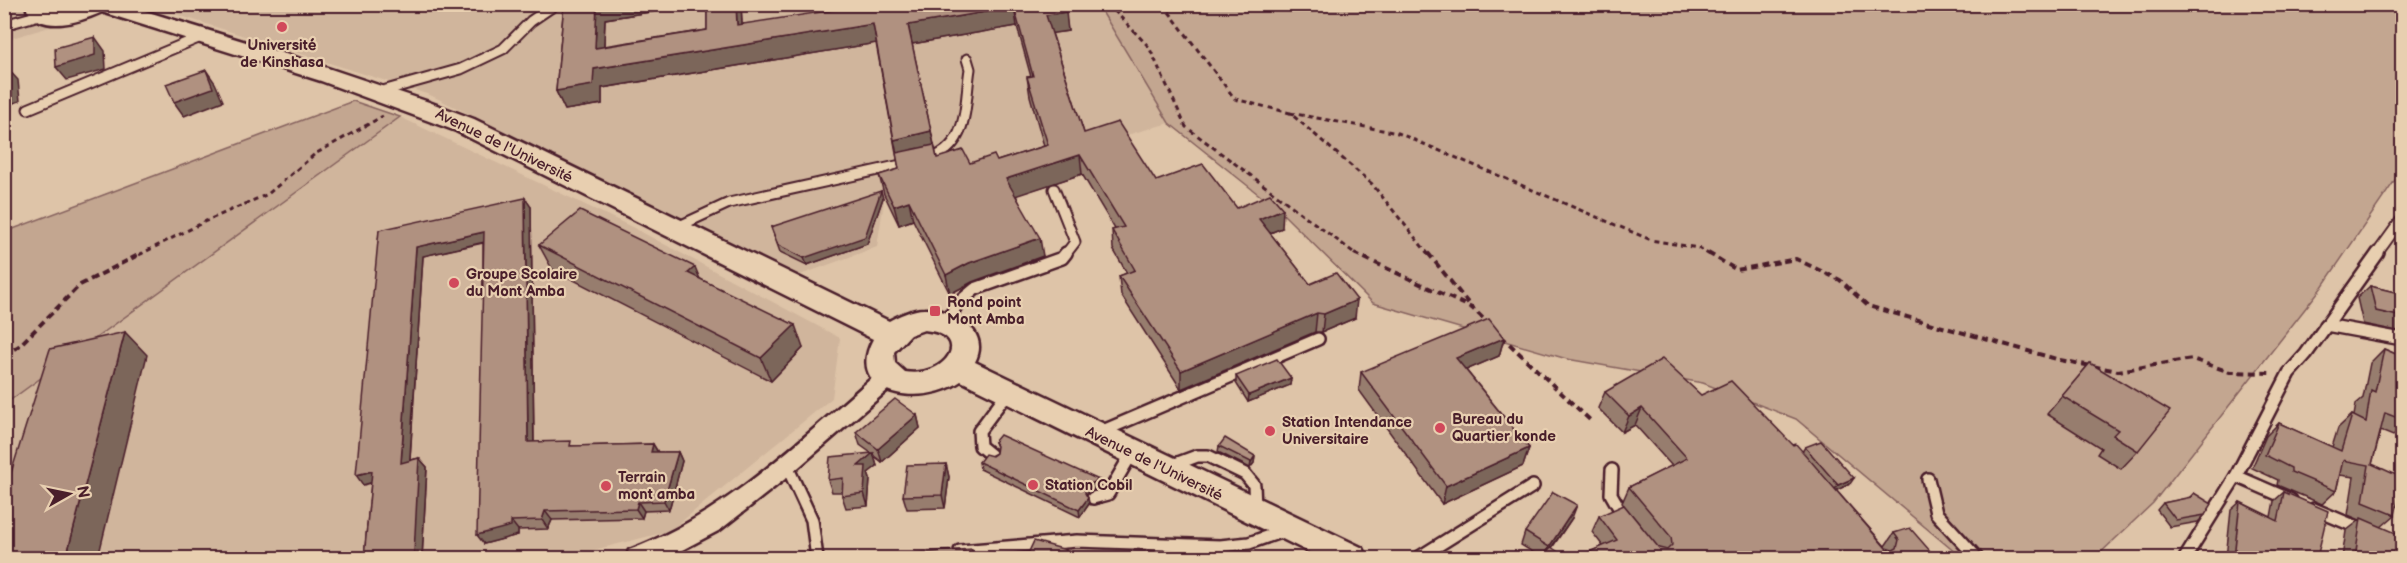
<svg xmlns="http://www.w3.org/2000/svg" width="2407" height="563" font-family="'Balsamiq Sans',sans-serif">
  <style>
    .built { fill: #d0b59c }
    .green { fill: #c3a690; stroke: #86625e; stroke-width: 1.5 }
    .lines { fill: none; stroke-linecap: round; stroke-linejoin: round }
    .service-far1-casing { stroke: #4a1f2b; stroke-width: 13 }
    .service-casing { stroke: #4a1f2b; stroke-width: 16 }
    .minor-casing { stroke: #4a1f2b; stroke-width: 5 }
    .tertiary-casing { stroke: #4a1f2b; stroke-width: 5 }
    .path-far1 { stroke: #4a1f2b; stroke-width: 3; stroke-dasharray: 5 4; stroke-linecap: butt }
    .path { stroke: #4a1f2b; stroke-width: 4; stroke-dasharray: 7 4.5; stroke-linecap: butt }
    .service-far1 { stroke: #e8cfb0; stroke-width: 9 }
    .service { stroke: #e8cfb0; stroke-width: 11 }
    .minor { fill: #e8cfb0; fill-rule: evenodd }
    .tertiary { fill: #e8cfb0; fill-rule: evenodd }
    .wall { fill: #977d6e; stroke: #4a1f2b; stroke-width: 1.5; fill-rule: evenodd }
    .shaded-wall { fill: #7b665a; stroke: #4a1f2b; stroke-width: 1.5 }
    .building { fill: #b09180; stroke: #4a1f2b; stroke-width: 1.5 }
    .poi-dot { fill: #d1495b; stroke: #e8cfb0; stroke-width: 2 }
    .labels { text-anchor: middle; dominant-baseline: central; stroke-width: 4.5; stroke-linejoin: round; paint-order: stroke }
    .poi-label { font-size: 15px; font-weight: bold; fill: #4a1f2b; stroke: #e8cfb0; text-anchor: start }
    .street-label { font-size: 15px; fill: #4a1f2b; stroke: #e8cfb0 }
  </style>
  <rect width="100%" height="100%" fill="#dec4a8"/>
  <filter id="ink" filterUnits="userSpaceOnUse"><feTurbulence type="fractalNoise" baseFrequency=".0167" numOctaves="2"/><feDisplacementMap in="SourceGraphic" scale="12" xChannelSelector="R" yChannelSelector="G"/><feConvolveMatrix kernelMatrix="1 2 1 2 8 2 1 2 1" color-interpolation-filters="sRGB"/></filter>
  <g filter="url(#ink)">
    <g class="built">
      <path d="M 5,5 L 126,5 L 5,40 Z"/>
      <path d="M 147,5 L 1098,5 L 1169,123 L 1004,170 L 996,154 L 886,188 L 877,247 L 800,275 L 430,95 Z"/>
      <path d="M 400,117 L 634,228 L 840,338 L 832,398 L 670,531 L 562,558 L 5,558 L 4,404 Z"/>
    </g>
    <g class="green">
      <path d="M 1098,5 L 2402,5 L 2402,170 L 2322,287 L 2153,503 L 2095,558 L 1962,558 L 1796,419 L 1703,383 L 1567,359 L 1373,303 L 1282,213 L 1169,123 Z"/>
      <path d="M 353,101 L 400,117 L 5,404 L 5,232 Z"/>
    </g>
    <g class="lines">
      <g class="service-far1-casing">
        <g id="service-far1">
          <path d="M 4,25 L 43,14"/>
          <path d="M 379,92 L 461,69 L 503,49 L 531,21 L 556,4"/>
          <path d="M 28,109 L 203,36"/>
          <path d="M 926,160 C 970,148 964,106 970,69 L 967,59"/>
          <path d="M 1054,189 L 1075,242 L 1065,255"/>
          <path d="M 675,228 L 729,203 L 910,163"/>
          <path d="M 2376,255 L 2402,219"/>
        </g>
      </g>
      <g class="service-casing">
        <g id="service">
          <path d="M 947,323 L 957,304 L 975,289 L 1062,258 L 1066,253"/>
          <path d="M 2326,325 L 2402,339"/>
          <path d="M 1098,433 L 1318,339"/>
          <path d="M 991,455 L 980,446 L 979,431 L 1008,392"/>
          <path d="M 786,464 L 812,520 L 817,558"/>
          <path d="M 1170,466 L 1197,456 L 1208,456 L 1245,474 L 1254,485 L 1255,508"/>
          <path d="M 1612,470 L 1611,494 L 1626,520"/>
          <path d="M 2236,476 L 2291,500"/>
          <path d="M 1928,479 L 1936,513 L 1977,558"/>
          <path d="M 1093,498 L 1108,494 L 1132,453"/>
          <path d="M 2314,509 L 2366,531"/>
          <path d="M 960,551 L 1077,541 L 1220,546 L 1249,543 L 1286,530"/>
          <path d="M 1418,558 L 1533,486"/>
          <path d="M 2185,558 L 2236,476 L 2289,373 L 2306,354 L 2378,253"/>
        </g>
      </g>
      <g class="minor-casing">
        <path id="minor" d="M 888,368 L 896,371 L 899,377 L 896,383 L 785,479 L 720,530 L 667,558 L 626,558 L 629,550 C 726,515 803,437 880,371 Z"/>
      </g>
      <g class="tertiary-casing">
        <path id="tertiary" d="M 28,4 L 50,4 L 52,10 L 69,10 L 83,4 L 122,4 L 292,56 L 429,102 L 474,119 L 889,321 C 898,316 913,309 924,309 C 952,308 992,330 975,362 L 1363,548 L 1368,558 L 1321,558 L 961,381 C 923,408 843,396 873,339 L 456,131 L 321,81 L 102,12 C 80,22 43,34 27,10 ZM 924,330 C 976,335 944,379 905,372 L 895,363 L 894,352 L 910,335 Z"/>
      </g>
      <g class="path-far1">
        <path d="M 1108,4 L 1149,47 L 1186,127 L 1357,255"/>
        <path d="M 1166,4 L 1166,8 L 1235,99 L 1290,113 L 1372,184 L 1429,255"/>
        <path d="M 1290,113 L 1398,133 L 1651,240 L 1698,248 L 1710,255"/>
        <path d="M 139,255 L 206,221 L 268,194 L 315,154 L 383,116"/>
      </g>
      <g class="path">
        <path d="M 1354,253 L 1472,308 L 1487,322"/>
        <path d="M 1428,253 L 1472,308"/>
        <path d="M 1708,253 L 1737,270 L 1796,259 L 1840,280 L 1868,306 L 2060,360 L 2118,371 L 2192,359 L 2230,372 L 2270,373"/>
        <path d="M 1501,336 L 1592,422"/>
        <path d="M 4,355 L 19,346 L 80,285 L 142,253"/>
      </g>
      <use href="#service-far1" class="service-far1"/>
      <use href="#service" class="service"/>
      <use href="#minor" class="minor"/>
      <use href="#tertiary" class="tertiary"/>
    </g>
    <g class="wall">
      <path d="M 564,4 L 701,4 L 605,19 L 604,46 L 707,30 L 707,8 L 705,4 L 741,4 L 742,24 L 1064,4 L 1068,31 L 1052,33 L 1084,133 L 1156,181 L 1237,208 L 1282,228 L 1270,233 L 1310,284 L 1355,318 L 1322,332 L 1315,332 L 1181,389 L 1121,295 L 1119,276 L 1127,273 L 1113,249 L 1112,230 L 1115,229 L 1082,174 L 1016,195 L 1043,256 L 972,282 L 950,294 L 913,220 L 899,225 L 884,194 L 879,175 L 899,169 L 876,43 L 602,88 L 602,104 L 565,110 L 556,91 ZM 1017,26 L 1031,77 L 1027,77 L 1030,96 L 1044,146 L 997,161 L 970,163 L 937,158 L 912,44 Z"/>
      <path d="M 883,198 L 867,244 L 807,265 L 780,252 L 771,227 Z"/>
      <path d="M 531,207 L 534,442 L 574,446 L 653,444 L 658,452 L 678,452 L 682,461 L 669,510 L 644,511 L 642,518 L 552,520 L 548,529 L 518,530 L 518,535 L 484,544 L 483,243 L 423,256 L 410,460 L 419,458 L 427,467 L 422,558 L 364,558 L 371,483 L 363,485 L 379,230 Z"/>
      <path d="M 539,245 L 699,278 L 803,348 L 771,381 L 552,269 Z"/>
      <path d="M 2370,286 L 2403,294 L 2403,332 L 2363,324 L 2357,298 Z"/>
      <path d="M 1504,338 L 1499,356 L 1466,370 L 1529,448 L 1523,466 L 1442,504 L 1359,390 L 1361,372 Z"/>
      <path d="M 2384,349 L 2403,357 L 2403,427 L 2393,436 L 2381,431 L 2372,464 L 2395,515 L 2381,527 L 2403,558 L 2342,558 L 2346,531 L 2360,520 L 2348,515 L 2354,477 L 2340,475 L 2336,491 L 2322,504 L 2277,485 L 2278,480 L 2252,468 L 2266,436 L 2279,423 L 2332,447 L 2338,428 L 2352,415 L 2354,416 L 2356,404 L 2363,398 L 2370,363 Z"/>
      <path d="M 2090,363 L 2138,451 L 2121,469 L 2097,454 L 2101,448 L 2047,414 Z"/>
      <path d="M 1236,376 L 1291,378 L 1290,385 L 1248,402 L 1236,383 Z"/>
      <path d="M 1605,392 L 1701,395 L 1793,445 L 1802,452 L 1805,447 L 1850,484 L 1836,490 L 1885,546 L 1894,533 L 1926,558 L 1585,558 L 1587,553 L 1603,546 L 1592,532 L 1599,516 L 1641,526 L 1622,503 L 1629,487 L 1672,466 L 1635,425 L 1622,432 L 1598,408 Z"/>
      <path d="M 917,415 L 920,428 L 882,462 L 874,456 L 877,466 L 868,473 L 870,479 L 868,506 L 846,508 L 842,496 L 842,492 L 832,492 L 828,480 L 871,453 L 860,445 L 856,432 Z"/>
      <path d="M 994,442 L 1099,480 L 1100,487 L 1087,493 L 1086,496 L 1088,498 L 1089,504 L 1080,517 L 980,469 L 979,462 L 996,453 L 997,450 Z"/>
      <path d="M 1219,446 L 1255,456 L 1254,463 L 1250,468 L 1218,452 Z"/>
      <path d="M 2402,450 L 2403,450 L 2403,473 L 2398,470 Z"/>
      <path d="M 946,464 L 949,477 L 945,508 L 907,509 L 903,496 Z"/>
      <path d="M 2284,492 L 2317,558 L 2226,558 L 2231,510 L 2240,502 L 2271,517 L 2274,501 Z"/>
      <path d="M 2194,493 L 2205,515 L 2198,522 L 2170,527 L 2157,510 L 2163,503 L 2189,498 Z"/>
      <path d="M 1572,518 L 1552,548 L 1542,558 L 1521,545 L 1525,532 Z"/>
    </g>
    <g class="shaded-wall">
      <path d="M 597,4 L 701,4 L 605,19 L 603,66 L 595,48 Z"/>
      <path d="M 736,4 L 741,4 L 743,44 L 737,25 Z"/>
      <path d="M 1014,7 L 1017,26 L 912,44 L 908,25 Z"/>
      <path d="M 1066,12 L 1068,31 L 1048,34 L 1046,15 Z"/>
      <path d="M 873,24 L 877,43 L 602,88 L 602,104 L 565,110 L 556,91 L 594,69 Z"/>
      <path d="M 95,37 L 105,51 L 106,69 L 67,80 L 56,67 Z"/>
      <path d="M 6,67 L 18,80 L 20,101 L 4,106 L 4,89 Z"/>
      <path d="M 206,70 L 215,83 L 223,101 L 184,116 L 174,102 Z"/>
      <path d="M 931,131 L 935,150 L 898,159 L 894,140 Z"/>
      <path d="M 1080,155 L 1082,174 L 1009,198 L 1006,179 Z"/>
      <path d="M 881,191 L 883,198 L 867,244 L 807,265 L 804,258 Z"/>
      <path d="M 525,198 L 531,207 L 534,452 L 528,442 Z"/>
      <path d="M 909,201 L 913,220 L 899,225 L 894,206 Z"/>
      <path d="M 1283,209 L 1282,228 L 1258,238 L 1259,219 Z"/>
      <path d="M 484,232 L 489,241 L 423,256 L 409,472 L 401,463 L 416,247 Z"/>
      <path d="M 1040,238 L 1043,256 L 972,282 L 950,294 L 946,275 L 969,263 Z"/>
      <path d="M 695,267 L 705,291 L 688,273 Z"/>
      <path d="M 1357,300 L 1355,318 L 1322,332 L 1324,314 Z"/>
      <path d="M 1317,313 L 1315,332 L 1181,389 L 1181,371 Z"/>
      <path d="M 795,325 L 803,348 L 771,381 L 761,358 Z"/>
      <path d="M 125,332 L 147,355 L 98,558 L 66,558 Z"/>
      <path d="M 1504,338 L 1499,356 L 1452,376 L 1456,358 Z"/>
      <path d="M 1291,378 L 1290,385 L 1248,402 L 1249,395 Z"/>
      <path d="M 1642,408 L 1635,425 L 1622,432 L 1629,416 Z"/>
      <path d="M 917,415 L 920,428 L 882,462 L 878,449 Z"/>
      <path d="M 653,444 L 658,453 L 651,452 Z"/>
      <path d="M 1529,448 L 1523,466 L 1442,504 L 1446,486 Z"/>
      <path d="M 678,452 L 682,461 L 669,510 L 664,501 Z"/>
      <path d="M 873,453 L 877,466 L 868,473 L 870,479 L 868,506 L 864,493 L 858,466 Z"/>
      <path d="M 1255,456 L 1254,463 L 1250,468 L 1251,462 Z"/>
      <path d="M 419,458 L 427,467 L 422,558 L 393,558 Z"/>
      <path d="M 946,464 L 949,477 L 945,508 L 942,495 Z"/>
      <path d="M 372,471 L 380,480 L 363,485 L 356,475 Z"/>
      <path d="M 1854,478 L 1850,484 L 1833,492 L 1838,485 Z"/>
      <path d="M 1099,480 L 1100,487 L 1087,493 L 1085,499 L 1085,493 L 1086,486 Z"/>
      <path d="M 1088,498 L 1089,504 L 1080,517 L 1079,510 Z"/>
      <path d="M 638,502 L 644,511 L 642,518 L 636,509 Z"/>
      <path d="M 1577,505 L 1572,518 L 1544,558 L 1549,547 Z"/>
      <path d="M 545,511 L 552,520 L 548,529 L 542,520 Z"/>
      <path d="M 511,521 L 518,530 L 518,535 L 484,544 L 477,535 Z"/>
      <path d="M 1066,550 L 1067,558 L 1062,558 Z"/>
      <path d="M 1890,552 L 1885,558 L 1879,558 Z"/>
      <path d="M 1931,552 L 1926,558 L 1913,558 L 1915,556 Z"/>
    </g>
    <g class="building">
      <path d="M 564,4 L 597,4 L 595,48 L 707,30 L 707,4 L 736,4 L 737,25 L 860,6 L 859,4 L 1064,4 L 1066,12 L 1046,15 L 1084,133 L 1118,122 L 1156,181 L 1203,164 L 1237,208 L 1270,194 L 1283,209 L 1259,219 L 1310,284 L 1336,273 L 1357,300 L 1324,314 L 1317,313 L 1181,371 L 1119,276 L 1135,270 L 1112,230 L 1124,227 L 1080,155 L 1006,179 L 1040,238 L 969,263 L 946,275 L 909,201 L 894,206 L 879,175 L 899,169 L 896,153 L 934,145 L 937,158 L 963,150 L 970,163 L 994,155 L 997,161 L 1048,145 L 1027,77 L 1033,76 L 1014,7 L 908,25 L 931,131 L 894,140 L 873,24 L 594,69 L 593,85 L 556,91 Z"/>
      <path d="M 95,37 L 95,55 L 56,67 L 55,48 Z"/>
      <path d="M 4,67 L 6,67 L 8,88 L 4,89 Z"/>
      <path d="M 206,70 L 213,88 L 174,102 L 166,84 Z"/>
      <path d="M 881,191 L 865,237 L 804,258 L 778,245 L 771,227 Z"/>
      <path d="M 525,198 L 528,442 L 571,441 L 570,446 L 653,444 L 651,452 L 678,452 L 664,501 L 638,502 L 636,509 L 545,511 L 542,520 L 511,521 L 511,526 L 477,535 L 484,232 L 416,247 L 401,463 L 419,458 L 414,553 L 393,558 L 364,558 L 372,471 L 356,475 L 379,230 Z"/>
      <path d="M 580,211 L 695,267 L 688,273 L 795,325 L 761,358 L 539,245 Z"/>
      <path d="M 2370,286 L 2403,294 L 2403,317 L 2376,311 Z"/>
      <path d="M 1489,319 L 1504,338 L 1456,358 L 1529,448 L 1446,486 L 1361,372 Z"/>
      <path d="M 125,332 L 66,558 L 4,558 L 4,495 L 50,349 Z"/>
      <path d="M 2384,349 L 2403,357 L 2403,420 L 2385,413 L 2372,464 L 2403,478 L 2395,515 L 2363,502 L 2369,465 L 2343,460 L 2336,491 L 2291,472 L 2291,468 L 2265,455 L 2279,423 L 2341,451 L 2352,415 L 2366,422 L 2371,390 L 2375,392 Z"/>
      <path d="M 1277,359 L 1291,378 L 1249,395 L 1236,376 Z"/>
      <path d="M 1662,359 L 1701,395 L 1731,381 L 1793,445 L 1796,444 L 1886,548 L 1893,550 L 1897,548 L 1899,540 L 1894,533 L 1910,528 L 1931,552 L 1915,556 L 1918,558 L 1895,558 L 1890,552 L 1879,558 L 1592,558 L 1587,553 L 1617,540 L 1599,516 L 1624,505 L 1659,548 L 1667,550 L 1672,545 L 1671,537 L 1629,487 L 1687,458 L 1642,408 L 1629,416 L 1605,392 Z"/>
      <path d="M 2090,363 L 2170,411 L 2138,451 L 2113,435 L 2118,430 L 2062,396 Z"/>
      <path d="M 895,399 L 917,415 L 878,449 L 856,432 Z"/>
      <path d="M 1000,435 L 1099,480 L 1086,486 L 1085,493 L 1088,498 L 1079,510 L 979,462 L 985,454 L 992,456 L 996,453 L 997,446 L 994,442 Z"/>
      <path d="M 1225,438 L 1255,456 L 1251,462 L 1219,446 Z"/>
      <path d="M 1821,441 L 1854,478 L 1838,485 L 1805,447 Z"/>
      <path d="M 873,453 L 858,466 L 866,466 L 864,493 L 842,496 L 843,478 L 828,480 L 830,457 Z"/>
      <path d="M 946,464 L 942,495 L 903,496 L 907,465 Z"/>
      <path d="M 1553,492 L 1577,505 L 1549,547 L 1525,532 Z"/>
      <path d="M 2284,492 L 2328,511 L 2317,558 L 2234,558 L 2240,502 L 2278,521 Z"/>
      <path d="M 2194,493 L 2212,504 L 2205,515 L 2176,520 L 2163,503 L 2191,497 Z"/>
      <path d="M 2361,518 L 2403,536 L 2403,558 L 2355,558 Z"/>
      <path d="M 1034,541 L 1066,550 L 1062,558 L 1026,558 Z"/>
      <path d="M 1551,547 L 1566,557 L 1565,558 L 1542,558 Z"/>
      <path d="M 972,549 L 972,558 L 915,558 L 915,553 Z"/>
    </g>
  </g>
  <g class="poi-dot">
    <circle cx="282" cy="27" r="6"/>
    <circle cx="454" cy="283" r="6"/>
    <rect x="929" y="305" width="12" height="12" rx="3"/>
    <circle cx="1440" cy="428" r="6"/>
    <circle cx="1270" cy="431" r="6"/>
    <circle cx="1033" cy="485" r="6"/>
    <circle cx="606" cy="486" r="6"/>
  </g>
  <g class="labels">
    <g class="poi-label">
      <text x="282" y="45" text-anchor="middle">Université<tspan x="282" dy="17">de Kinshasa</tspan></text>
      <text x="466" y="274">Groupe Scolaire<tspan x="466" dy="17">du Mont Amba</tspan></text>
      <text x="947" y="302">Rond point<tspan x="947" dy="17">Mont Amba</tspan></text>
      <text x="1452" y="419">Bureau du<tspan x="1452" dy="17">Quartier konde</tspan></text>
      <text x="1282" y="422">Station Intendance<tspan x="1282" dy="17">Universitaire</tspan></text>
      <text x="618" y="477">Terrain<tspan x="618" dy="17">mont amba</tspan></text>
      <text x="1045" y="485">Station Cobil</text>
    </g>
    <g class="street-label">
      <text transform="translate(504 146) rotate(26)">Avenue de l'Université</text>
      <text transform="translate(1154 464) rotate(26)">Avenue de l'Université</text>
    </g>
  </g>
  <rect width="2407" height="563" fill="none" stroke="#e8cfb0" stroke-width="24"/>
  <rect x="12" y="12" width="2383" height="539" fill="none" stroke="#4a1f2b" stroke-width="2" filter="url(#ink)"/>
  <g transform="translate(69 494) rotate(81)" stroke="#e8cfb0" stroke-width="4.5" paint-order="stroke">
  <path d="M0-4.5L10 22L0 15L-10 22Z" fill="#4a1f2b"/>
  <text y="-9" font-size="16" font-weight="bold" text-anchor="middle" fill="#4a1f2b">N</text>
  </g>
</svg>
